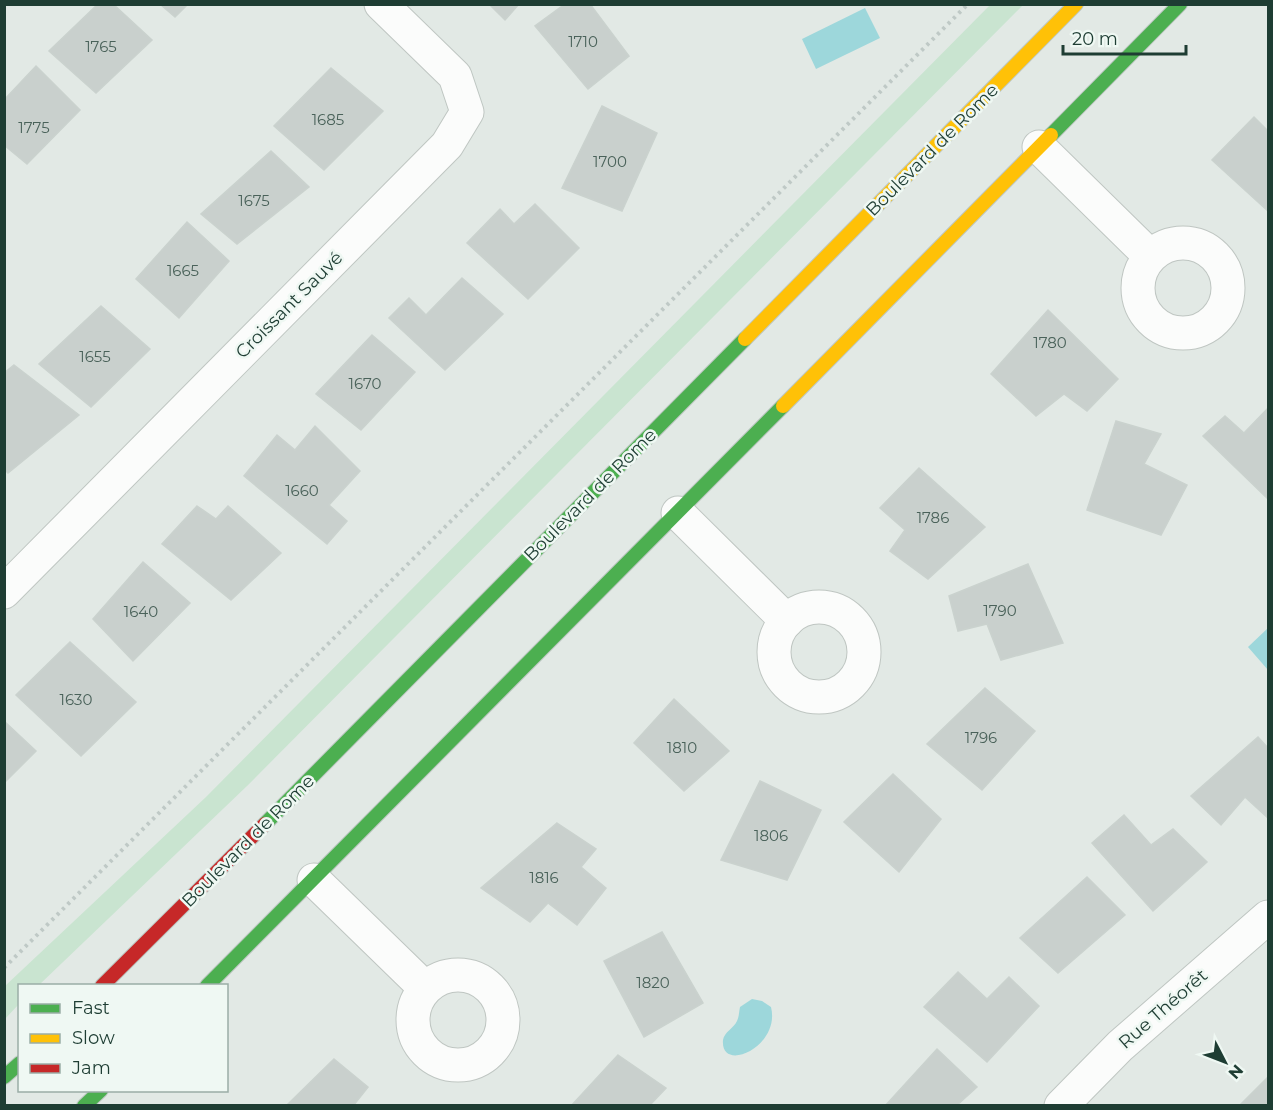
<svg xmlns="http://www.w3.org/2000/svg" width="1273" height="1110" font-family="Montserrat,sans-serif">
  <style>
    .green { fill: #c9e4d0 }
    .water { fill: #9dd7db }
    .building { fill: #c9d0cd; stroke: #cad2ce; stroke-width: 1.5 }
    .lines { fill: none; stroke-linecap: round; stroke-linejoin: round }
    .street-casing { stroke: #bfc6c2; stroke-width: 35 }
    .fast-casing { stroke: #bdc7c2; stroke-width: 16 }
    .slow-casing { stroke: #bdc7c2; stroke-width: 16 }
    .jam-casing { stroke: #bdc7c2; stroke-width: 16 }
    .path { stroke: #bfc9c6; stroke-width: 4; stroke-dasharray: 3 4.5; stroke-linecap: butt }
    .street { stroke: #fbfcfb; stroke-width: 33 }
    .fast { stroke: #4caf50; stroke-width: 14 }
    .slow { stroke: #ffc107; stroke-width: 14 }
    .jam { stroke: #c62828; stroke-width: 14 }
    .labels { text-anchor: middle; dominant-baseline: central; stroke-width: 5; stroke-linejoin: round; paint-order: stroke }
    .number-label { font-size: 15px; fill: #4a625a }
    .street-label { font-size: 18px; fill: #1e3d33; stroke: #eff8f3 }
  </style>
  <rect width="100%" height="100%" fill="#e2e9e5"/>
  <path class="green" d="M 991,4 L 1023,5 L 247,786 L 39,985 L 20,986 L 19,1004 L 5,1019 L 5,986 L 206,797 Z"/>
  <g class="water">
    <path d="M 865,8 L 880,38 L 816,69 L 802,39 Z"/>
    <path d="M 1268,628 L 1268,670 L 1248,647 Z"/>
    <path d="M 752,999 L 762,1001 L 771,1007 C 781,1047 720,1074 723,1040 C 724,1032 734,1028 737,1021 C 739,1017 739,1012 740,1007 Z"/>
  </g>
  <g class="building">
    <path d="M 98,4 L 113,4 L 152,40 L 96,93 L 49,51 Z"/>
    <path d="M 160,4 L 188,4 L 175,17 Z"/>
    <path d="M 489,4 L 519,4 L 505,20 Z"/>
    <path d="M 565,4 L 590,4 L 629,56 L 588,89 L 535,26 Z"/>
    <path d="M 36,66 L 80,110 L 27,164 L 4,145 L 4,100 Z"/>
    <path d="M 331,68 L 383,111 L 324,170 L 274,126 Z"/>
    <path d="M 602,106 L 657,133 L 622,211 L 562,188 Z"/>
    <path d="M 1254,117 L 1268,131 L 1268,211 L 1212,160 Z"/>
    <path d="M 271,151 L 309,187 L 237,244 L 201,214 Z"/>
    <path d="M 535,204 L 579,248 L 528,299 L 467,243 L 500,209 L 514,224 Z"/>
    <path d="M 187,222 L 229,261 L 179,318 L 136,279 Z"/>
    <path d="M 462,278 L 503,314 L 445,370 L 389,318 L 409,298 L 426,315 Z"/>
    <path d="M 101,306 L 150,349 L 91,407 L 39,364 Z"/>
    <path d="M 1048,310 L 1118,379 L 1087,411 L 1064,394 L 1036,416 L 991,374 Z"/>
    <path d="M 372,335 L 415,372 L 361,430 L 316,394 Z"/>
    <path d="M 14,365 L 79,415 L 8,473 L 4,469 L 4,373 Z"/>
    <path d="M 1268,408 L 1268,499 L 1203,436 L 1225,416 L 1244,433 Z"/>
    <path d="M 1116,421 L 1161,434 L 1144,464 L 1187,485 L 1161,535 L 1087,510 Z"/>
    <path d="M 315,426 L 360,471 L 329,505 L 347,521 L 327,544 L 244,476 L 277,435 L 295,450 Z"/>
    <path d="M 919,468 L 985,527 L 928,579 L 890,551 L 905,530 L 880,508 Z"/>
    <path d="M 197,506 L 216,519 L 228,506 L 281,553 L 231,600 L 162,544 Z"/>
    <path d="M 143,562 L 190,603 L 133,661 L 93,619 Z"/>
    <path d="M 1028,564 L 1063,643 L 1001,660 L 987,624 L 958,631 L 949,596 Z"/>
    <path d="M 70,642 L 136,702 L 81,756 L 16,695 Z"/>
    <path d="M 985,688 L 1035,731 L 982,790 L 927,744 Z"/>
    <path d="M 674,699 L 729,751 L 684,791 L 634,743 Z"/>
    <path d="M 4,721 L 36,751 L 4,783 Z"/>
    <path d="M 1258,737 L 1268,748 L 1268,818 L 1245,797 L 1221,825 L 1191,796 Z"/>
    <path d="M 893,774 L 941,819 L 899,872 L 844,822 Z"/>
    <path d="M 760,781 L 821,810 L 787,880 L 721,860 Z"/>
    <path d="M 1124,815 L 1151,845 L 1173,829 L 1207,862 L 1153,911 L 1092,843 Z"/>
    <path d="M 557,823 L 596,849 L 581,867 L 606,888 L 577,925 L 548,903 L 530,922 L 481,888 Z"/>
    <path d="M 1087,877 L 1125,915 L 1058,973 L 1020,938 Z"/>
    <path d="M 662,932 L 703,1003 L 644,1037 L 604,961 Z"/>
    <path d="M 958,972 L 987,999 L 1009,977 L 1039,1006 L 987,1062 L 924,1007 Z"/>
    <path d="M 937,1049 L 977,1087 L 956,1106 L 885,1106 Z"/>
    <path d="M 618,1055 L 666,1088 L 649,1106 L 571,1106 Z"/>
    <path d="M 334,1059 L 368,1087 L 353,1106 L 286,1106 Z"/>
    <path d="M 1268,1077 L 1268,1106 L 1239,1106 Z"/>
  </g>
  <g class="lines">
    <g class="street-casing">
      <g id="street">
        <path d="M 1039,147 L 1150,256"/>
        <circle cx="1183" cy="288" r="45"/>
        <path d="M 678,513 L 787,621"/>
        <path d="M 4,592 L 447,145 L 467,112 L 455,76 L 381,4"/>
        <circle cx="819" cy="652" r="45"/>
        <path d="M 314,880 L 425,988"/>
        <circle cx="458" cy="1020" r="45"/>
        <path d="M 1061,1106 L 1120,1046 L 1268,917"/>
      </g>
    </g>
    <g class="fast-casing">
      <g id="fast">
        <path d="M 1051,135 L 1180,4"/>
        <path d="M 265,824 L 745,339"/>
        <path d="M 207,986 L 783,406"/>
        <path d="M 4,1077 L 20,1063"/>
        <path d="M 84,1106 L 101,1090"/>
      </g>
    </g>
    <g class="slow-casing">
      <g id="slow">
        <path d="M 745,339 L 1076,4"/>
        <path d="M 783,406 L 1051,135"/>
      </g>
    </g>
    <g class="jam-casing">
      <path id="jam" d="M 102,986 L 265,824"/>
    </g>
    <path class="path" d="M 4,968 L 968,4"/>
    <use href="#street" class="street"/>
    <use href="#fast" class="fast"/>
    <use href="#slow" class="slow"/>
    <use href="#jam" class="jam"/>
  </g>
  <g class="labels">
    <g class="number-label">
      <text x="583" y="41">1710</text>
      <text x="101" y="46">1765</text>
      <text x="328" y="119">1685</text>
      <text x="34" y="127">1775</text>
      <text x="610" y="161">1700</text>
      <text x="254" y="200">1675</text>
      <text x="183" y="270">1665</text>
      <text x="1050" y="342">1780</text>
      <text x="95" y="356">1655</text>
      <text x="365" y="383">1670</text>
      <text x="302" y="490">1660</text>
      <text x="933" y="517">1786</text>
      <text x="1000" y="610">1790</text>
      <text x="141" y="611">1640</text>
      <text x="76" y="699">1630</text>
      <text x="981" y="737">1796</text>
      <text x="682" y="747">1810</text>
      <text x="771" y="835">1806</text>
      <text x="544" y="877">1816</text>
      <text x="653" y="982">1820</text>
    </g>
    <g class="street-label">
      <text transform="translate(932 150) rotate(-45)">Boulevard de Rome</text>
      <text transform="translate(289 305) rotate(-45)">Croissant Sauvé</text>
      <text transform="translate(590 495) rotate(-45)">Boulevard de Rome</text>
      <text transform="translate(248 841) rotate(-45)">Boulevard de Rome</text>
      <text transform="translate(1163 1009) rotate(-41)">Rue Théorêt</text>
    </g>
  </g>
  <rect width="1273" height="1110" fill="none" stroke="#1e3d33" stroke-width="12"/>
  <rect x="18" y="984" width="210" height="108" fill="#eff8f3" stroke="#9bada6" stroke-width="1.5"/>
  <rect x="30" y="1004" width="30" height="9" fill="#4caf50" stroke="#9bada6" stroke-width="1.5"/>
  <text x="72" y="1014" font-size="18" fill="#1e3d33">Fast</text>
  <rect x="30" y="1034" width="30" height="9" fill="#ffc107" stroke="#9bada6" stroke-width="1.5"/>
  <text x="72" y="1044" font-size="18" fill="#1e3d33">Slow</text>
  <rect x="30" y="1064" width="30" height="9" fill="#c62828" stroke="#9bada6" stroke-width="1.5"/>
  <text x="72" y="1074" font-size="18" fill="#1e3d33">Jam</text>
  <g transform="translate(1225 1062) rotate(132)" stroke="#eff8f3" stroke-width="4.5" paint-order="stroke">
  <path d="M0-4.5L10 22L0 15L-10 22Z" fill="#1e3d33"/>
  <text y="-9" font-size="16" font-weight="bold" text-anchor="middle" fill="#1e3d33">N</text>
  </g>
  <path d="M1063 45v9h123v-9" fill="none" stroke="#1e3d33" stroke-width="3"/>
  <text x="1072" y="45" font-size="18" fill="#1e3d33" stroke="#eff8f3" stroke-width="4.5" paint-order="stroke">20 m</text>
</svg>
